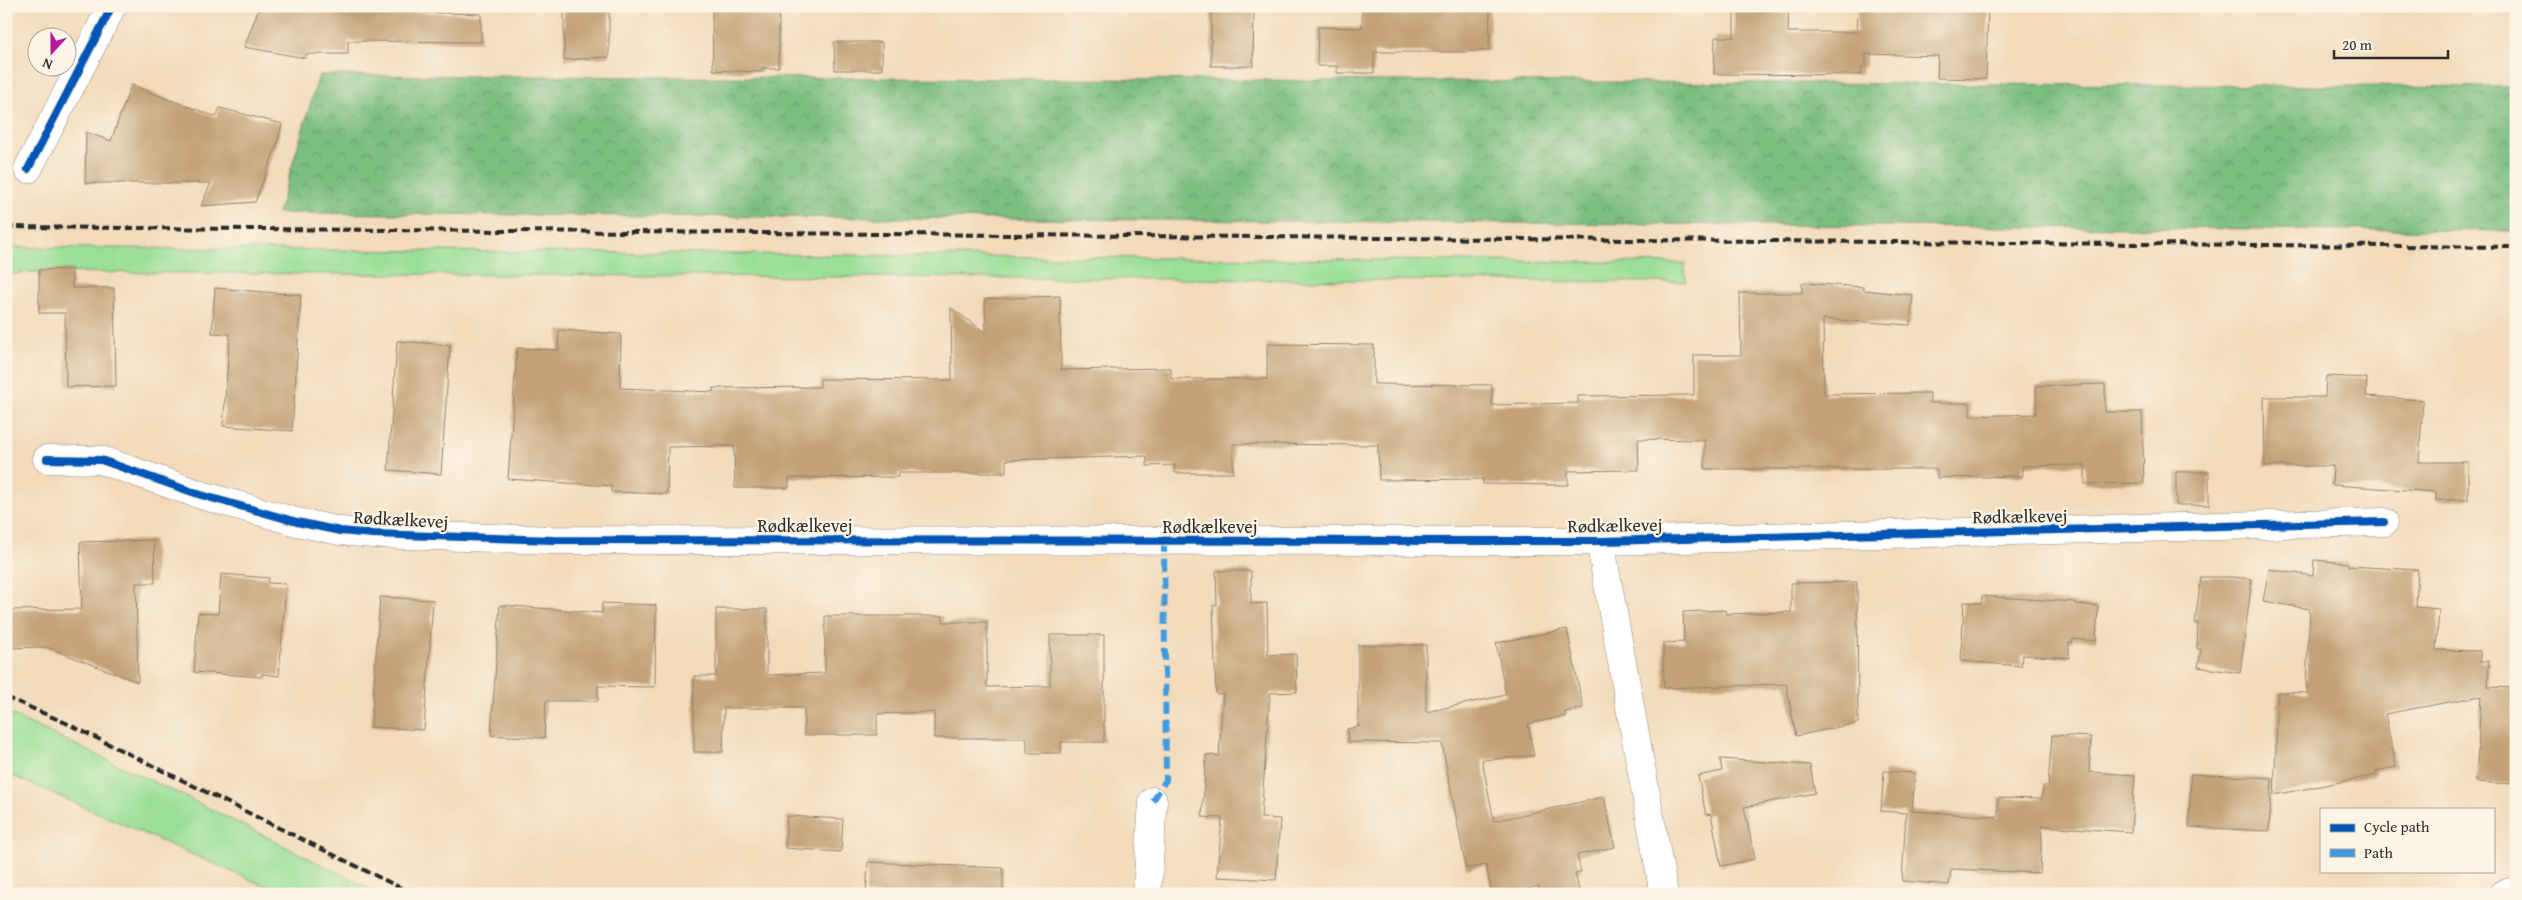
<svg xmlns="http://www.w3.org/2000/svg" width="2522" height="900" font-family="'Gentium Book Plus',serif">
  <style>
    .grass { fill: #9adf97; stroke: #628561 }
    .forest { fill: url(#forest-crowns); stroke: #537456 }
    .building { fill: #c4a278 }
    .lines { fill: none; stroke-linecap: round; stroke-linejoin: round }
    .minor-casing { stroke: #8e8272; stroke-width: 29 }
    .minor { stroke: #fff; stroke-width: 28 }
    .rail { stroke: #2b2b2b; stroke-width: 4; stroke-dasharray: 8 4; stroke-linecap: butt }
    .quiet { stroke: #3d9ce1; stroke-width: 6; stroke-dasharray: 12 6; stroke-linecap: butt }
    .cycleway-casing { stroke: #fcf5e5; stroke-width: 11 }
    .cycleway { stroke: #0057b8; stroke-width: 8 }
    .labels { text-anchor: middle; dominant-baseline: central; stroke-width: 4.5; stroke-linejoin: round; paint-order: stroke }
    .street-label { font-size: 18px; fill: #2b2b2b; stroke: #fcf5e5 }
  </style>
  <defs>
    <pattern id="forest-crowns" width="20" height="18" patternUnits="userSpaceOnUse" patternTransform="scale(1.25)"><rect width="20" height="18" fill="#7bbe80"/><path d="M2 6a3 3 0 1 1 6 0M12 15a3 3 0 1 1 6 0" fill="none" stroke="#659b69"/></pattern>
  </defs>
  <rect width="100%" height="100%" fill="#fcf5e5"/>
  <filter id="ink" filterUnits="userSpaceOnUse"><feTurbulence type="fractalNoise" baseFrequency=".02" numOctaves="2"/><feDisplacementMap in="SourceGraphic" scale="10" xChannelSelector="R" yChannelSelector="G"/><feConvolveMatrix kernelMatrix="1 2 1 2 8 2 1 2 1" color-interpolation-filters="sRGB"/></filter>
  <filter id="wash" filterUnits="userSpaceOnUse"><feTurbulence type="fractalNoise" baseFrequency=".0096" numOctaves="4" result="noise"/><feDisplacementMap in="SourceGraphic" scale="20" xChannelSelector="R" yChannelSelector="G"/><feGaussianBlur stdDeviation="1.12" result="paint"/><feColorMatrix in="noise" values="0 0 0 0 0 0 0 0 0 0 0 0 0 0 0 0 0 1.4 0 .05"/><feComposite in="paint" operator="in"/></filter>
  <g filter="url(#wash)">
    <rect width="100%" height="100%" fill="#f2daba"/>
    <g class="grass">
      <path d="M 6,247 L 1684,263 L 1686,282 L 25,272 L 6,277 Z"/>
      <path d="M 6,712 L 188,798 L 381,894 L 283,894 L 6,773 Z"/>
    </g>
    <path class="forest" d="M 319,75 L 2516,87 L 2516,231 L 278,213 Z"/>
    <g id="blocks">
      <g class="building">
        <path d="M 260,6 L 409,6 L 409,12 L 481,14 L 481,42 L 348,41 L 348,54 L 306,54 L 305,58 L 244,47 Z"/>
        <path d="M 564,6 L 609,6 L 609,57 L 564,60 Z"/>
        <path d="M 712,6 L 779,6 L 779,68 L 762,68 L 762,72 L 713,70 Z"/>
        <path d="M 1211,6 L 1254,6 L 1253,66 L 1211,66 Z"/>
        <path d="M 1362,6 L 1490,6 L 1489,50 L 1465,52 L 1374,52 L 1374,73 L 1337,73 L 1337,66 L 1317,66 L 1318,27 L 1362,28 Z"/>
        <path d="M 1734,6 L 1789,6 L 1788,32 L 1857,32 L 1858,6 L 1988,6 L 1986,79 L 1937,78 L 1938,56 L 1866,54 L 1866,67 L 1862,67 L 1861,75 L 1714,74 L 1715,37 L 1734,37 Z"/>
        <path d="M 834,42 L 882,42 L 882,70 L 835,70 Z"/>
        <path d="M 131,85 L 216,117 L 220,108 L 282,124 L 276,147 L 255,202 L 201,206 L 211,183 L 85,183 L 86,132 L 111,141 Z"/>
        <path d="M 72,269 L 72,288 L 114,288 L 116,386 L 66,387 L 65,313 L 39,313 L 39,270 Z"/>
        <path d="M 1802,283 L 1863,287 L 1863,290 L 1913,295 L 1910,325 L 1823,319 L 1824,394 L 1930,393 L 1930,403 L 1970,403 L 1970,416 L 2036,414 L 2036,386 L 2105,384 L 2105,412 L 2142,412 L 2144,483 L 2085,484 L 2085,465 L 2022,466 L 2023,476 L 1937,478 L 1937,469 L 1705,469 L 1705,440 L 1638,439 L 1639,470 L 1568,471 L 1568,485 L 1483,484 L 1483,479 L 1379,480 L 1378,445 L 1233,444 L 1233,473 L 1175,473 L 1175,465 L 1147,466 L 1147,456 L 1006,460 L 1006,473 L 898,473 L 898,477 L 789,478 L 789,488 L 735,488 L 734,446 L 668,447 L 667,494 L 611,492 L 611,486 L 508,479 L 517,348 L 558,350 L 559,330 L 621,334 L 620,388 L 713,392 L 713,388 L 820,387 L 820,379 L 952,380 L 951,308 L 986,333 L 985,299 L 1060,296 L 1061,370 L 1171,368 L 1171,379 L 1267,379 L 1267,344 L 1374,345 L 1374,384 L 1492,385 L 1492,405 L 1578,403 L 1578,396 L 1694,395 L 1694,355 L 1741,355 L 1740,293 L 1802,293 Z"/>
        <path d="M 215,288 L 301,295 L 292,431 L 223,426 L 230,334 L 212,333 Z"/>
        <path d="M 397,341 L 450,345 L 441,474 L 388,470 Z"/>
        <path d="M 2326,376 L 2367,378 L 2366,396 L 2423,400 L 2419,462 L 2468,462 L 2468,500 L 2436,500 L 2436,492 L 2332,485 L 2333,466 L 2265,466 L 2264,397 L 2325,397 Z"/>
        <rect x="2176" y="472" width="33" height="33"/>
        <path d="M 154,540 L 155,583 L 136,583 L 138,682 L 46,647 L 6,648 L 6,610 L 82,609 L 80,542 Z"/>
        <path d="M 2314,560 L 2348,563 L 2348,566 L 2418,570 L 2416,607 L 2439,609 L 2436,650 L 2480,651 L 2480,661 L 2489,661 L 2488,687 L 2516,688 L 2516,784 L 2476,782 L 2481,696 L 2385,714 L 2396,767 L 2376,771 L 2376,775 L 2274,795 L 2278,692 L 2308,693 L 2306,683 L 2310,609 L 2263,601 L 2269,569 L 2313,576 Z"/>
        <path d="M 1216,571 L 1251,571 L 1251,604 L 1267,603 L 1268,655 L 1296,654 L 1297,692 L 1270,693 L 1261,818 L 1280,819 L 1276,880 L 1217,877 L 1222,818 L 1202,817 L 1206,755 L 1219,756 L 1223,694 L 1216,694 L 1213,605 L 1217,605 Z"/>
        <path d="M 221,574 L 269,578 L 268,583 L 286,584 L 279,676 L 262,674 L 262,677 L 194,672 L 198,613 L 218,614 Z"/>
        <path d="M 2201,577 L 2232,577 L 2252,579 L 2240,673 L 2198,667 L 2201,649 L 2197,649 L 2198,623 L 2195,623 Z"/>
        <path d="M 1857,582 L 1858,723 L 1796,736 L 1786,684 L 1664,688 L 1663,643 L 1684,642 L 1683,612 L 1725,610 L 1726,614 L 1791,612 L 1791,583 Z"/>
        <path d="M 1982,596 L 2075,602 L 2075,604 L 2098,606 L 2096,641 L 2073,639 L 2072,643 L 2069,642 L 2069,658 L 2022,655 L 2021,666 L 1961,661 L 1964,602 L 1982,603 Z"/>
        <path d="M 380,597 L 433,600 L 424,730 L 371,727 Z"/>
        <path d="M 602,603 L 656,605 L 655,687 L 598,686 L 598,701 L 546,701 L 544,738 L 491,735 L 500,605 L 602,613 Z"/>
        <path d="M 716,609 L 767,609 L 767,675 L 825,673 L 825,616 L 943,616 L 943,622 L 987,622 L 987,687 L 1050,686 L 1050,635 L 1104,635 L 1104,742 L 1061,742 L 1061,753 L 1027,753 L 1027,738 L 934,738 L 934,712 L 877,714 L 877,735 L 804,735 L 804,708 L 724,708 L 723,752 L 694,752 L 694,676 L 716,676 Z"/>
        <path d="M 1567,629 L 1583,708 L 1565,712 L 1566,716 L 1528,724 L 1534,756 L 1482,760 L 1494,821 L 1604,797 L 1615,847 L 1577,855 L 1581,872 L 1575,873 L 1580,894 L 1541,894 L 1539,886 L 1505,894 L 1492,894 L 1486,865 L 1466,869 L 1442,743 L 1348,742 L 1347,729 L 1360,726 L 1358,726 L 1358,645 L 1426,645 L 1426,712 L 1506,695 L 1496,643 Z"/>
        <path d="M 2052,735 L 2091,737 L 2089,772 L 2135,775 L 2131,832 L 2042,826 L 2040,873 L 1951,869 L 1949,885 L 1902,881 L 1906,813 L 1881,811 L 1884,771 L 1915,773 L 1912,811 L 1998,817 L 1998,798 L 2042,799 L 2043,786 L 2048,786 Z"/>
        <path d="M 1720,759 L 1810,765 L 1815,793 L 1744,807 L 1755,859 L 1721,866 L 1711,814 L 1706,815 L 1698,776 L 1722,771 Z"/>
        <path d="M 2191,774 L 2272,778 L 2269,831 L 2189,827 Z"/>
        <path d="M 787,816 L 843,819 L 841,852 L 785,848 Z"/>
        <path d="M 868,862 L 1003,868 L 1003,894 L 866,894 Z"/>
      </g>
    </g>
  </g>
  <g filter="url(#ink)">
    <use href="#blocks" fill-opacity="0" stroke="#8e8272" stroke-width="1"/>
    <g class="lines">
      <g class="minor-casing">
        <g id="minor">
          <path d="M 28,169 L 112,6"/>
          <path d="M 47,459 L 101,460 L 201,495 L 297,522 L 340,531 L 373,534 L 553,540 L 1600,541 L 2384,522"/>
          <path d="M 1600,541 L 1664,894"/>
          <path d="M 1147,894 L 1153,801"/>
          <path d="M 2503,894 L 2516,891"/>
        </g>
      </g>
      <use href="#minor" class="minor"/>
      <g class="rail">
        <path d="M 6,227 L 2516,247"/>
        <path d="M 6,697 L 66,723 L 413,894"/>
      </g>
      <path class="quiet" d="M 1153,801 L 1166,780 L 1164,541"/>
      <g class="cycleway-casing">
        <g id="cycleway">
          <path d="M 28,169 L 112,6"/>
          <path d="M 47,459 L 101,460 L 201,495 L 297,522 L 340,531 L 373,534 L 553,540 L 1600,541 L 2384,522"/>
        </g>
      </g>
      <use href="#cycleway" class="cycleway"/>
    </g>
  </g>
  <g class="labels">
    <g class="street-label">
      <text transform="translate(2020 516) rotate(-1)">Rødkælkevej</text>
      <text transform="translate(401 519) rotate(3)">Rødkælkevej</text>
      <text x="805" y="525">Rødkælkevej</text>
      <text transform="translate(1615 525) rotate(-1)">Rødkælkevej</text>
      <text x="1210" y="526">Rødkælkevej</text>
    </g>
  </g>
  <rect width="2522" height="900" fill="none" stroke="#fcf5e5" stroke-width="25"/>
  <rect x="2320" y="808" width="175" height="65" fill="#fcf5e5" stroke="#a8a49b"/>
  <rect x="2330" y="824" width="25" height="8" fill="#0057b8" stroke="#a8a49b"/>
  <text x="2364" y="832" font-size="15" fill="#2b2b2b">Cycle path</text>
  <rect x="2330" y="849" width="25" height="8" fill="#3d9ce1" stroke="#a8a49b"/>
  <text x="2364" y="858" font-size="15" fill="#2b2b2b">Path</text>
  <g transform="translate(52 52) rotate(201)"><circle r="24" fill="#fcf5e5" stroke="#a8a49b"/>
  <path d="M0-4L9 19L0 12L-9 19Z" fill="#b5179e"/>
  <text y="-8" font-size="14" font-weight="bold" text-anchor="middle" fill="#2b2b2b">N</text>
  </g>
  <path d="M2334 50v8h114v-8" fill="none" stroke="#2b2b2b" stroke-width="2.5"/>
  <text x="2342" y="50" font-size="15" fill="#2b2b2b" stroke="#fcf5e5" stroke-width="4" paint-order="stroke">20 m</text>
</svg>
